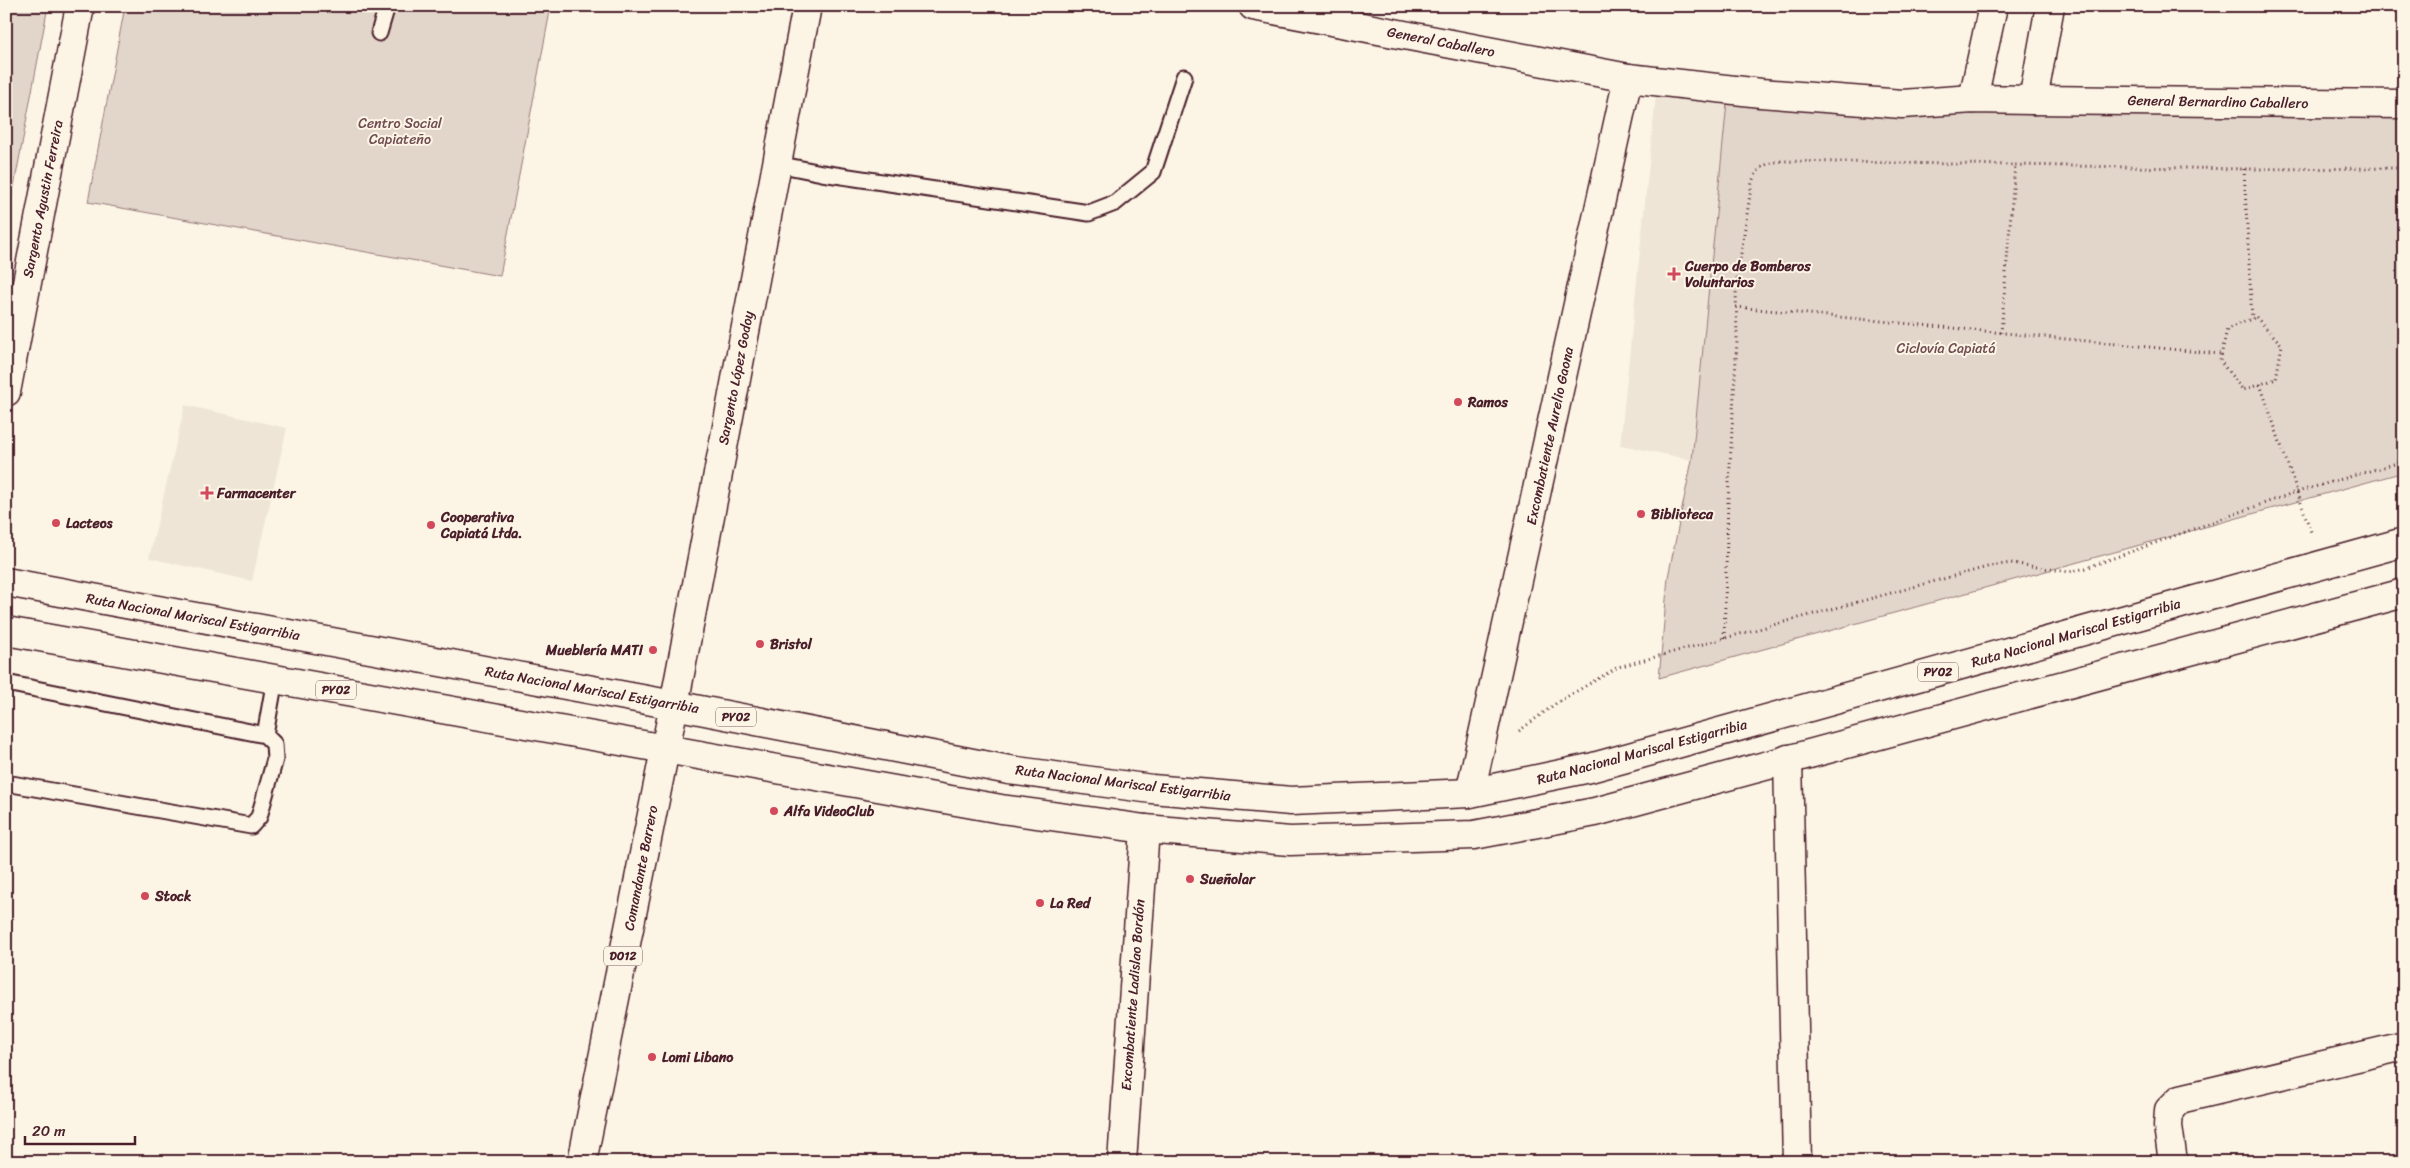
<svg xmlns="http://www.w3.org/2000/svg" width="2410" height="1168" font-family="Sriracha,sans-serif">
  <style>
    .built { fill: #eee5d7 }
    .green { fill: #e2d5ca; stroke: #967a7a }
    .lines { fill: none; stroke-linecap: round; stroke-linejoin: round }
    .lane-casing { stroke: #4a1f2b; stroke-width: 19 }
    .street-casing { stroke: #4a1f2b; stroke-width: 31 }
    .secondary-casing { stroke: #4a1f2b; stroke-width: 31 }
    .primary-casing { stroke: #4a1f2b; stroke-width: 31 }
    .highway-casing { stroke: #4a1f2b; stroke-width: 31 }
    .path { stroke: #4a1f2b; stroke-width: 3; stroke-dasharray: 1 4; stroke-linecap: butt }
    .lane { stroke: #fcf5e5; stroke-width: 15 }
    .street { stroke: #fcf5e5; stroke-width: 28 }
    .secondary { stroke: #fcf5e5; stroke-width: 28 }
    .primary { stroke: #fcf5e5; stroke-width: 28 }
    .highway { stroke: #fcf5e5; stroke-width: 28 }
    .poi-dot { fill: #d1495b; stroke: #fcf5e5; stroke-width: 2 }
    .labels { text-anchor: middle; dominant-baseline: central; stroke-width: 4; stroke-linejoin: round; paint-order: stroke }
    .shield { fill: #fcf5e5; stroke: #7f5f63; stroke-width: 1 }
    .shield-label { font-size: 12px; font-weight: bold; fill: #4a1f2b }
    .street-label { font-size: 14px; fill: #4a1f2b; stroke: #fcf5e5 }
    .park-label { font-size: 14px; fill: #704c53; stroke: #fcf5e5 }
    .poi-label { font-size: 14px; font-weight: bold; fill: #4a1f2b; stroke: #fcf5e5; text-anchor: start }
  </style>
  <rect width="100%" height="100%" fill="#fcf5e5"/>
  <filter id="ink" filterUnits="userSpaceOnUse"><feTurbulence type="fractalNoise" baseFrequency=".02" numOctaves="2"/><feDisplacementMap in="SourceGraphic" scale="10" xChannelSelector="R" yChannelSelector="G"/><feConvolveMatrix kernelMatrix="1 2 1 2 8 2 1 2 1" color-interpolation-filters="sRGB"/></filter>
  <g filter="url(#ink)">
    <g class="built">
      <path d="M 1656,95 L 1727,102 L 1692,460 L 1620,445 Z"/>
      <path d="M 185,405 L 287,428 L 252,581 L 149,558 Z"/>
    </g>
    <g class="green">
      <path d="M 6,6 L 48,6 L 6,229 Z"/>
      <path d="M 125,6 L 551,6 L 500,276 L 88,202 Z"/>
      <path d="M 1727,102 L 2404,116 L 2404,472 L 1659,678 L 1668,577 L 1692,460 Z"/>
    </g>
    <g class="lines">
      <g class="lane-casing">
        <g id="lane">
          <path d="M 379,33 L 387,6"/>
          <path d="M 777,164 L 822,173 L 1089,213 L 1115,203 L 1153,172 L 1184,77"/>
          <path d="M 6,686 L 11,684 L 265,735 L 274,744 L 275,759 L 259,817 L 251,826 L 6,783"/>
          <path d="M 265,735 L 275,679"/>
        </g>
      </g>
      <g class="street-casing">
        <g id="street">
          <path d="M 1253,6 L 1628,78 L 1761,93 L 1902,104 L 1973,99 L 2033,100"/>
          <path d="M 1973,99 L 1993,6"/>
          <path d="M 1788,759 L 1797,1162"/>
          <path d="M 1470,793 L 1628,78"/>
          <path d="M 2173,1162 L 2168,1126 L 2169,1110 L 2180,1099 L 2404,1046"/>
        </g>
      </g>
      <g class="secondary-casing">
        <g id="secondary">
          <path d="M 2050,6 L 2033,100 L 2404,104"/>
          <path d="M 6,392 L 80,6"/>
          <path d="M 674,705 L 807,6"/>
          <path d="M 1122,1162 L 1145,829"/>
        </g>
      </g>
      <g class="primary-casing">
        <path id="primary" d="M 582,1162 L 674,705"/>
      </g>
      <g class="highway-casing">
        <g id="highway">
          <path d="M 6,582 L 674,705 L 1009,770 L 1152,789 L 1291,801 L 1470,793 L 1590,768 L 2404,542"/>
          <path d="M 6,631 L 1001,809 L 1145,829 L 1290,841 L 1474,835 L 1595,812 L 2404,593"/>
        </g>
      </g>
      <g class="path">
        <path d="M 2244,169 L 2252,319"/>
        <path d="M 1736,307 L 2221,354"/>
        <path d="M 2256,317 L 2282,345 L 2276,379 L 2243,390 L 2220,361 L 2227,329 Z"/>
        <path d="M 2001,333 L 2015,165"/>
        <path d="M 2260,384 L 2312,535"/>
        <path d="M 1724,638 L 1728,501 L 1737,341 L 1736,286 L 1752,182 C 1758,167 1766,163 1782,161 L 2244,169 L 2404,168"/>
        <path d="M 1519,731 L 1558,702 L 1618,667 L 1991,566 L 2011,563 L 2069,572 L 2086,568 L 2290,494 L 2404,461"/>
      </g>
      <use href="#lane" class="lane"/>
      <use href="#street" class="street"/>
      <use href="#secondary" class="secondary"/>
      <use href="#primary" class="primary"/>
      <use href="#highway" class="highway"/>
    </g>
  </g>
  <g class="poi-dot">
    <path d="M1671.5 266.5h5v5h5v5h-5v5h-5v-5h-5v-5h5z"/>
    <circle cx="1458" cy="402" r="5"/>
    <path d="M204.5 485.5h5v5h5v5h-5v5h-5v-5h-5v-5h5z"/>
    <circle cx="1641" cy="514" r="5"/>
    <circle cx="56" cy="523" r="5"/>
    <circle cx="431" cy="525" r="5"/>
    <circle cx="760" cy="644" r="5"/>
    <circle cx="653" cy="650" r="5"/>
    <circle cx="774" cy="811" r="5"/>
    <circle cx="1190" cy="879" r="5"/>
    <circle cx="145" cy="896" r="5"/>
    <circle cx="1040" cy="903" r="5"/>
    <circle cx="652" cy="1057" r="5"/>
  </g>
  <g class="labels">
    <g class="shield">
      <rect x="1918" y="662.5" width="40" height="19" rx="4"/>
      <rect x="316" y="680.5" width="40" height="19" rx="4"/>
      <rect x="716" y="707.5" width="40" height="19" rx="4"/>
      <rect x="604" y="946.5" width="38" height="19" rx="4"/>
    </g>
    <g class="shield-label">
      <text x="1938" y="672">PY02</text>
      <text x="336" y="690">PY02</text>
      <text x="736" y="717">PY02</text>
      <text x="623" y="956">D012</text>
    </g>
    <g class="street-label">
      <text transform="translate(1441 42) rotate(11)">General Caballero</text>
      <text transform="translate(2218 102) rotate(1)">General Bernardino Caballero</text>
      <text transform="translate(43 199) rotate(-79)">Sargento Agustin Ferreira</text>
      <text transform="translate(736 378) rotate(-79)">Sargento López Godoy</text>
      <text transform="translate(1550 436) rotate(-78)">Excombatiente Aurelio Gaona</text>
      <text transform="translate(193 617) rotate(10)">Ruta Nacional Mariscal Estigarribia</text>
      <text transform="translate(2076 633) rotate(-16)">Ruta Nacional Mariscal Estigarribia</text>
      <text transform="translate(592 690) rotate(10)">Ruta Nacional Mariscal Estigarribia</text>
      <text transform="translate(1642 752) rotate(-15)">Ruta Nacional Mariscal Estigarribia</text>
      <text transform="translate(1123 783) rotate(7)">Ruta Nacional Mariscal Estigarribia</text>
      <text transform="translate(641 868) rotate(-79)">Comandante Barrero</text>
      <text transform="translate(1133 995) rotate(-86)">Excombatiente Ladislao Bordón</text>
    </g>
    <g class="park-label">
      <text x="400" y="123">Centro Social<tspan x="400" dy="16">Capiateño</tspan></text>
      <text x="1946" y="348">Ciclovía Capiatá</text>
    </g>
    <g class="poi-label">
      <text x="1685" y="266">Cuerpo de Bomberos<tspan x="1685" dy="16">Voluntarios</tspan></text>
      <text x="1468" y="402">Ramos</text>
      <text x="217" y="493">Farmacenter</text>
      <text x="1651" y="514">Biblioteca</text>
      <text x="441" y="517">Cooperativa<tspan x="441" dy="16">Capiatá Ltda.</tspan></text>
      <text x="66" y="523">Lacteos</text>
      <text x="770" y="644">Bristol</text>
      <text x="643" y="650" text-anchor="end">Mueblería MATI</text>
      <text x="784" y="811">Alfa VideoClub</text>
      <text x="1200" y="879">Sueñolar</text>
      <text x="155" y="896">Stock</text>
      <text x="1050" y="903">La Red</text>
      <text x="662" y="1057">Lomi Libano</text>
    </g>
  </g>
  <rect width="2410" height="1168" fill="none" stroke="#fcf5e5" stroke-width="25"/>
  <rect x="12" y="12" width="2385" height="1143" fill="none" stroke="#4a1f2b" stroke-width="2" filter="url(#ink)"/>
  <path d="M25 1136v8h110v-8" fill="none" stroke="#4a1f2b" stroke-width="2.5"/>
  <text x="32" y="1136" font-size="15" fill="#4a1f2b" stroke="#fcf5e5" stroke-width="4" paint-order="stroke">20 m</text>
</svg>
